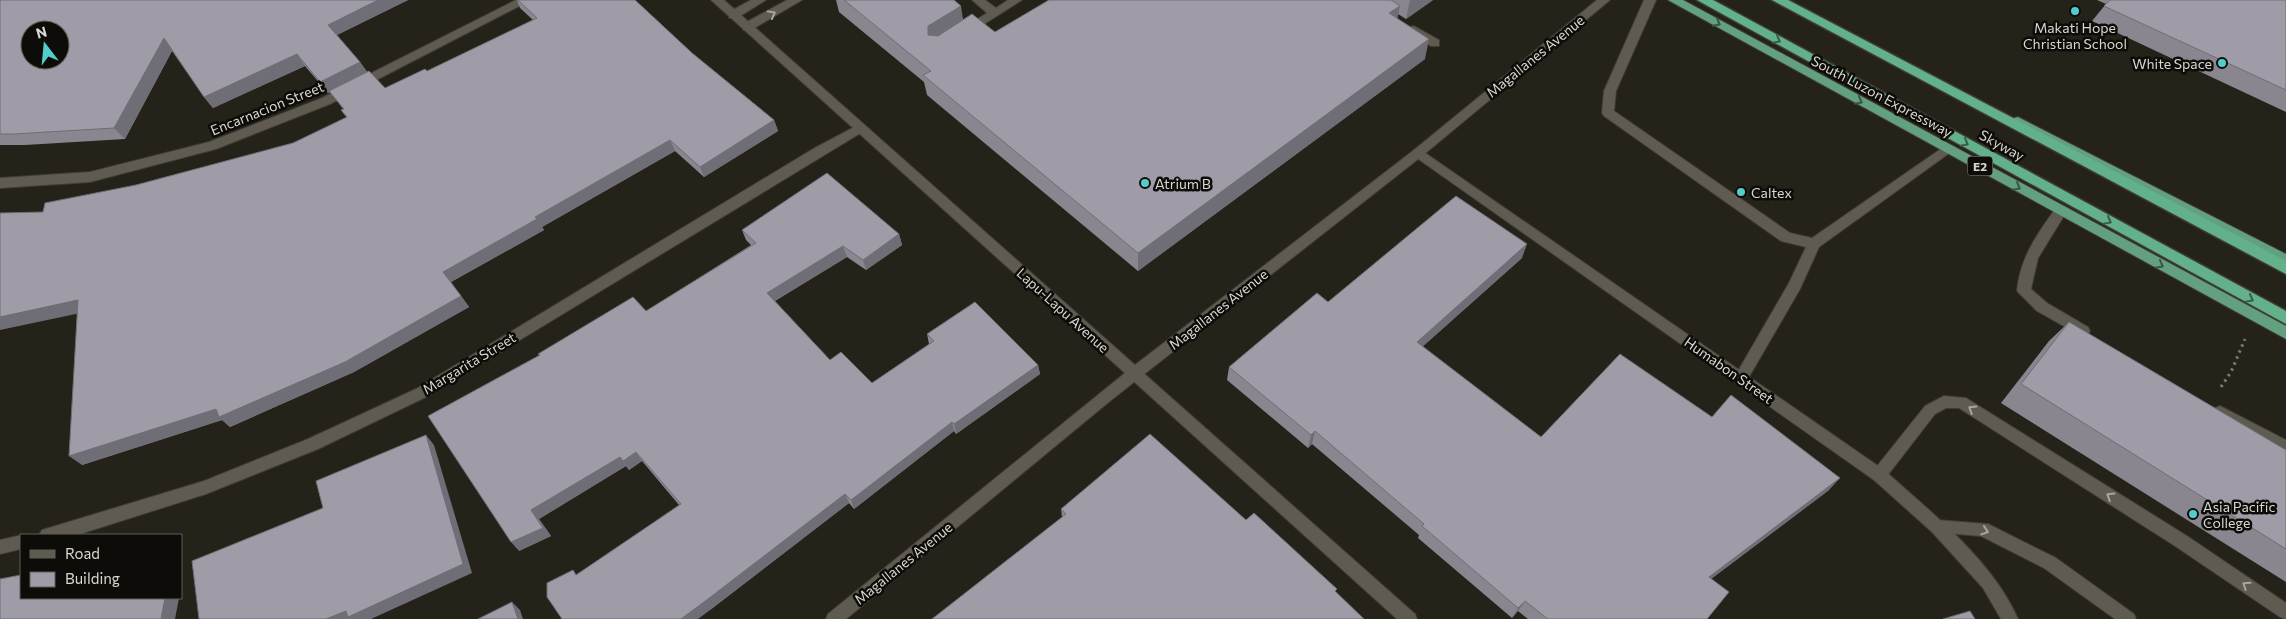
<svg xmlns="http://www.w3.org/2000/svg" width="2286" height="619" font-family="Commissioner,sans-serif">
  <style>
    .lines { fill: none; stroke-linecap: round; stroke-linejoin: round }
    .service-casing { stroke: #3f3d36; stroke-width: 2 }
    .minor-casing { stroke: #3f3d36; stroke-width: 2 }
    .tertiary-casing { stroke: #3f3d36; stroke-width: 2 }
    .trunk-casing { stroke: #3f3d36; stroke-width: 2 }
    .motorway-casing { stroke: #3f3d36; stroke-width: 3 }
    .path { stroke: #7c7a72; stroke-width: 3; stroke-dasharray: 2.5 4; stroke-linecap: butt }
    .service { fill: #5f5b51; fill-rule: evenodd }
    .minor { fill: #5f5b51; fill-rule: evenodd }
    .tertiary { fill: #5f5b51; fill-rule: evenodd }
    .trunk { fill: #62a080; fill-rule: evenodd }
    .motorway { fill: #62b18b; fill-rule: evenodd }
    .wall { fill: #898690 }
    .shaded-wall { fill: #6f6d75 }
    .building { fill: #9f9ca7; stroke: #6f6d75; fill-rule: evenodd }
    .oneway { stroke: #a9a69e }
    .oneway2 { stroke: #385644 }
    .oneway3 { stroke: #385e4a }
    .poi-dot { fill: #53cdcb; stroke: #0d0c08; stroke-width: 2 }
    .labels { text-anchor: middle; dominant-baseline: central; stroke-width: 5; stroke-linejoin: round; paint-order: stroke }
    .shield { fill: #0d0c08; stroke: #9c9b95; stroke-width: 1 }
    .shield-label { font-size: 12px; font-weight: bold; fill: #dad8d2 }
    .poi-label { font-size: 14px; fill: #dad8d2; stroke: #0d0c08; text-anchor: start }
    .street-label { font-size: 14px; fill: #dad8d2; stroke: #0d0c08 }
  </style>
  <rect width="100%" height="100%" fill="#252219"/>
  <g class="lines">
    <g class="service-casing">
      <g id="service">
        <path d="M 1644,0 L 1656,0 L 1616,91 L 1614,111 L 1790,233 L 1812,238 L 1945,146 L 1953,146 L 1955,149 L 1819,247 L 1800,289 L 1746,382 L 1741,384 L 1736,382 L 1734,378 L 1789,283 L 1806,247 L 1781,241 L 1604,116 L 1602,113 L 1604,91 Z"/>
        <path d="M 2061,206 L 2067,211 L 2038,258 L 2031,289 L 2047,303 L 2088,327 L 2090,331 L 2088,335 L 2083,337 L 2037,311 L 2017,291 C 2020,258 2037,234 2056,208 Z"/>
        <path d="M 1944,396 L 1966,398 L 2187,536 L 2286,603 L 2286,619 L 2280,617 L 2175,546 L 1959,408 L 1946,408 L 1935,414 L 1884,480 L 1879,482 L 1874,480 L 1871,475 L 1874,470 L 1925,406 Z"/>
        <path d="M 2220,406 L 2286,440 L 2286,453 L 2215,416 L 2213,412 L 2215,408 Z"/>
        <path d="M 1937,520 L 1988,524 L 2056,558 L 2134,614 L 2136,619 L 2115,619 L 2044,568 L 1981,536 L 1932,532 L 1929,527 L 1932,522 Z"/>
      </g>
    </g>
    <g class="minor-casing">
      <g id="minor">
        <path d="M 516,0 L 531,0 L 330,104 L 216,149 L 90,182 L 0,188 L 0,178 L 90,172 L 209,142 L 322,98 Z"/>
        <path d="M 751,0 L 766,0 L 737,18 L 729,18 L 729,12 Z"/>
        <path d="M 787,0 L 802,0 L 751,30 L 743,30 L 743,24 Z"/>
        <path d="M 972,0 L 985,0 L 996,8 L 1008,0 L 1022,0 L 967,35 L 961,31 L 963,28 L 987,13 Z"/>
        <path d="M 1414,26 L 1439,40 L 1439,46 L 1431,46 L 1410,33 L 1410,27 Z"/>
        <path d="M 860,124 L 864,125 L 866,128 L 864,131 L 426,397 L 318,449 L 206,494 L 80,534 L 39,535 L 42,530 L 204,481 L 308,439 L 416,389 L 813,149 Z"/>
        <path d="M 1418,148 L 1884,470 C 1932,513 1992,560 2018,619 L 2001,619 L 1983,588 L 1932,532 L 1874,480 L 1414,156 L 1412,153 L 1414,150 Z"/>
        <path d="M 1135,368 L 1140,370 L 1415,614 L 1417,619 L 1397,619 L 1130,378 L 1128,374 L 1130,370 Z"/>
        <path d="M 22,535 L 21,549 L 0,554 L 0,540 Z"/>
      </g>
    </g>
    <g class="tertiary-casing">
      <path id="tertiary" d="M 711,0 L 724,0 L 1135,365 L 1414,150 L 1597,0 L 1610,0 L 1422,156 L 1110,401 L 846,619 L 826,619 L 828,614 L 1125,373 Z"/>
    </g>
    <g class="trunk-casing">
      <g id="trunk">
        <path d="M 1668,0 L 1683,0 L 2286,326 L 2286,339 Z"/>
        <path d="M 2018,117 L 2286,254 L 2286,265 L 2014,124 L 2012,121 L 2014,118 Z"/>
      </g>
    </g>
    <g class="motorway-casing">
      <g id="motorway">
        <path d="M 1697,0 L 1713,0 L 2286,311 L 2286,324 Z"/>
        <path d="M 1772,0 L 1788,0 L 2286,261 L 2286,274 Z"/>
      </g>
    </g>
    <path class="path" d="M 2221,387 L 2231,372 L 2245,339"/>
    <use href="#service" class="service"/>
    <use href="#minor" class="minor"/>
    <use href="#tertiary" class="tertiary"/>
    <use href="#trunk" class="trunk"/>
    <use href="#motorway" class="motorway"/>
  </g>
  <g class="wall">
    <path d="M 0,0 L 408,0 L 337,35 L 360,62 L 367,72 L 385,88 L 427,71 L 533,20 L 520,8 L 517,0 L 635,0 L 692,53 L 774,120 L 778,131 L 704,177 L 675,151 L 542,227 L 544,230 L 451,282 L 469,307 L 354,372 L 230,427 L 222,420 L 82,465 L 78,313 L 43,212 L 136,185 L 293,143 L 347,118 L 341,110 L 343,109 L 330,92 L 328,93 L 305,66 L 213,108 L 204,97 L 172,51 L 125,139 L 25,145 L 0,145 Z"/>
    <path d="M 836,0 L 954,0 L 963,19 L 995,32 L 1049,0 L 1433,0 L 1406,19 L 1398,14 L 1397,19 L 1425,59 L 1138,271 L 927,95 L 924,82 L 839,12 Z"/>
    <path d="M 2097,0 L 2286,0 L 2286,112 L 2092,21 L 2106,4 Z"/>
    <path d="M 742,230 L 899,234 L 902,245 L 866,270 L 847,257 L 775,301 L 830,360 L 872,383 L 929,344 L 927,334 L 1038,365 L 1040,374 L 956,434 L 954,431 L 854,509 L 849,503 L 710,610 L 577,575 L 679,505 L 642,461 L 629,470 L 626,466 L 539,519 L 551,536 L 519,551 L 646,311 L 751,245 L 746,240 Z"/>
    <path d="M 1522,258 L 1422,347 L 1541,437 L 1712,417 L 1829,490 L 1711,579 L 1707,619 L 1528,619 L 1518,611 L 1512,618 L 1418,538 L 1419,535 L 1312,444 L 1308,448 L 1227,380 L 1229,367 L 1328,302 Z"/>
    <path d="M 2069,322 L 2286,450 L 2286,582 L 2001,403 L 2049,341 Z"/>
    <path d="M 1061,509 L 1246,520 L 1337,589 L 1062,517 Z"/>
  </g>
  <g class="shaded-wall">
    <path d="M 378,0 L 408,0 L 335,36 L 328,25 Z"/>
    <path d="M 1410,0 L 1433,0 L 1406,19 Z"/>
    <path d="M 961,6 L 964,26 L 932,46 L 928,35 L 928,26 Z"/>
    <path d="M 1400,6 L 1396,26 L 1389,13 Z"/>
    <path d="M 164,38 L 173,49 L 125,139 L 114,128 Z"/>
    <path d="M 1429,39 L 1425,59 L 1138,271 L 1138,253 Z"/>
    <path d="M 297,54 L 305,66 L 213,108 L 204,97 Z"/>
    <path d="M 360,62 L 368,73 L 328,93 L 320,82 Z"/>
    <path d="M 774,120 L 778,131 L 704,177 L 700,167 Z"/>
    <path d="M 670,140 L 675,151 L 542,227 L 544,230 L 451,282 L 443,272 L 535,217 Z"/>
    <path d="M 899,234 L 902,245 L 866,270 L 863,260 Z"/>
    <path d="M 1527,244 L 1522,258 L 1412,356 L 1417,342 Z"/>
    <path d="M 843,246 L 847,257 L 771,303 L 767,293 Z"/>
    <path d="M 461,296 L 469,307 L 354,372 L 230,427 L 222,420 L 82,465 L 69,456 L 216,409 Z"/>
    <path d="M 78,300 L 90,311 L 0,330 L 0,317 Z"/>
    <path d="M 1038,365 L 1040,374 L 956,434 L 954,424 Z"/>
    <path d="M 952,422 L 954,431 L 854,509 L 851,500 Z"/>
    <path d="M 1315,431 L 1312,444 L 1308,448 L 1311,435 Z"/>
    <path d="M 426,435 L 434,445 L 472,573 L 371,619 L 326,619 Z"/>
    <path d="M 636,452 L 642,461 L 629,470 L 623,461 Z"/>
    <path d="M 620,457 L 626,466 L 539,519 L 551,536 L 519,551 L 511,542 L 531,510 Z"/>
    <path d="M 1840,478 L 1829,490 L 1699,588 L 1709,577 Z"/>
    <path d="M 845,494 L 849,503 L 710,610 L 698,619 L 681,619 Z"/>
    <path d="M 165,598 L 179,598 L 175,619 L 161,619 Z"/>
    <path d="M 1525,601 L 1518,611 L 1512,618 L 1518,608 Z"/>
    <path d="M 512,602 L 520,610 L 523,619 L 518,619 Z"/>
  </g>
  <g class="building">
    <path d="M 0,0 L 378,0 L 328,25 L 360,62 L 320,82 L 297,54 L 204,97 L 164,38 L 114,128 L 14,134 L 0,134 ZM 30,30 L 60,30 L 60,60 L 30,60 Z"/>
    <path d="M 518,0 L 635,0 L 692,53 L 774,120 L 700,167 L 670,140 L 535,217 L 537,219 L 443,272 L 461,296 L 345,362 L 219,417 L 216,409 L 69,456 L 78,300 L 0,317 L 0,213 L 43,212 L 45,203 L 136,185 L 293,143 L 347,117 L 341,110 L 344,109 L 329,91 L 369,71 L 385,88 L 425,69 L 427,71 L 537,18 Z"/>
    <path d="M 844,0 L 954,0 L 961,6 L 928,26 L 928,35 L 938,36 L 972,14 L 995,32 L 1049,0 L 1391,0 L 1400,6 L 1389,13 L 1429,39 L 1138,253 L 923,75 L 931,71 Z"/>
    <path d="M 2110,0 L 2286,0 L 2286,90 L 2104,6 Z"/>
    <path d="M 827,173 L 899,234 L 863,260 L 843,246 L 767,293 L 830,360 L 841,352 L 872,383 L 934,341 L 927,334 L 975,302 L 1038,365 L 954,424 L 952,422 L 851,500 L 845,494 L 704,602 L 681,619 L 562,619 L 547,597 L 547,583 L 573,570 L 576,575 L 681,504 L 636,452 L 623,461 L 620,457 L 531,510 L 543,528 L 511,542 L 428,416 L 540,355 L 538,354 L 633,297 L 646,311 L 756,243 L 742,230 Z"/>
    <path d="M 1456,196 L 1527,244 L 1417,342 L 1541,437 L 1620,354 L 1712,417 L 1731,395 L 1840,478 L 1709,577 L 1729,592 L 1707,619 L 1548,619 L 1525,601 L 1518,608 L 1422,526 L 1424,524 L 1315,431 L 1311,435 L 1229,367 L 1317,293 L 1328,302 Z"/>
    <path d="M 2069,322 L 2286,450 L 2286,549 L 2021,384 Z"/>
    <path d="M 1150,434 L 1246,520 L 1254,513 L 1337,589 L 1335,591 L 1364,619 L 932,619 L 1066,514 L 1061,509 Z"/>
    <path d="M 426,435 L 463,564 L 348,617 L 346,611 L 326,619 L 199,619 L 192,561 L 323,508 L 316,481 Z"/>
    <path d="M 21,575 L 21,598 L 165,598 L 161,619 L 0,619 L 0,579 Z"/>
    <path d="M 512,602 L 518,619 L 478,619 Z"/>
    <path d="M 1970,611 L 1975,619 L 1943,619 Z"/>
  </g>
  <defs><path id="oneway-chevron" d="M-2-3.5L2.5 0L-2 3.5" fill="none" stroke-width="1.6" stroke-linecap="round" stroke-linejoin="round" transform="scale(1.25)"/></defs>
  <g class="oneway">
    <use href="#oneway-chevron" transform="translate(772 14) rotate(-29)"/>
    <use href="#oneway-chevron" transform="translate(1972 409) rotate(-148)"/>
    <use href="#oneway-chevron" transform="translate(2110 496) rotate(-148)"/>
    <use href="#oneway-chevron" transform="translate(1985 531) rotate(18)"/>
    <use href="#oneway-chevron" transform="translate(2246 585) rotate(-146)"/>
  </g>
  <g class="oneway2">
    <use href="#oneway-chevron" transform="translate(1717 23) rotate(28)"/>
    <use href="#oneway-chevron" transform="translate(1859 101) rotate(28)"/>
    <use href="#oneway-chevron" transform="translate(2017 187) rotate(29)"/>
    <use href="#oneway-chevron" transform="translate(2160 265) rotate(29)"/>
  </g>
  <g class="oneway3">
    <use href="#oneway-chevron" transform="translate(1777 40) rotate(29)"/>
    <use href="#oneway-chevron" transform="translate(1965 143) rotate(29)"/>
    <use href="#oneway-chevron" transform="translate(2108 221) rotate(29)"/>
    <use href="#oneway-chevron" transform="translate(2250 299) rotate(29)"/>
  </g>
  <g class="poi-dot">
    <circle cx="2075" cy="11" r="5"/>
    <circle cx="2222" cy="63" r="5"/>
    <circle cx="1145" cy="183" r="5"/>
    <circle cx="1741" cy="192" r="5"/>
    <circle cx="2193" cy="514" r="5"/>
  </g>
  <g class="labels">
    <rect class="shield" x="1967.5" y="156.5" width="25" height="19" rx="4"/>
    <g class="shield-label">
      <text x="1980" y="166">E2</text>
    </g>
    <g class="poi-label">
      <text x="2075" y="27" text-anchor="middle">Makati Hope<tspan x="2075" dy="16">Christian School</tspan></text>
      <text x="2212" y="63" text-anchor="end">White Space</text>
      <text x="1155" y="183">Atrium B</text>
      <text x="1751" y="192">Caltex</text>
      <text x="2203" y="506">Asia Pacific<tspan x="2203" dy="16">College</tspan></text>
    </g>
    <g class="street-label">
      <text transform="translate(1535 56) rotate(-39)">Magallanes Avenue</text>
      <text transform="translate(1882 96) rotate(28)">South Luzon Expressway</text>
      <text transform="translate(267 108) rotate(-22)">Encarnacion Street</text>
      <text transform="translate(2002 145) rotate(29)">Skyway</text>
      <text transform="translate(1218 309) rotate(-38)">Magallanes Avenue</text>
      <text transform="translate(1063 310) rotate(42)">Lapu-Lapu Avenue</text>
      <text transform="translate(469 363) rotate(-31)">Margarita Street</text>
      <text transform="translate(1729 370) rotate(35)">Humabon Street</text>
      <text transform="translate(903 563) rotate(-39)">Magallanes Avenue</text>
    </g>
  </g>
  <rect x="20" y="534" width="162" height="65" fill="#0d0c08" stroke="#5f5e59"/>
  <rect x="30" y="550" width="25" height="8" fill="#5f5b51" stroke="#5f5e59"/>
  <text x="65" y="559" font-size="15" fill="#dad8d2">Road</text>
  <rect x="30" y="572" width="25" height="15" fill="#9f9ca7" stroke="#5f5e59"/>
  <text x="65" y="584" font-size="15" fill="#dad8d2">Building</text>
  <g transform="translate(45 45) rotate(344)"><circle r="24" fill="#0d0c08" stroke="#5f5e59"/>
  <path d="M0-4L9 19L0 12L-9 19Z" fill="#53cdcb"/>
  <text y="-8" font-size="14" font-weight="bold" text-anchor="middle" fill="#dad8d2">N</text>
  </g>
</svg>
